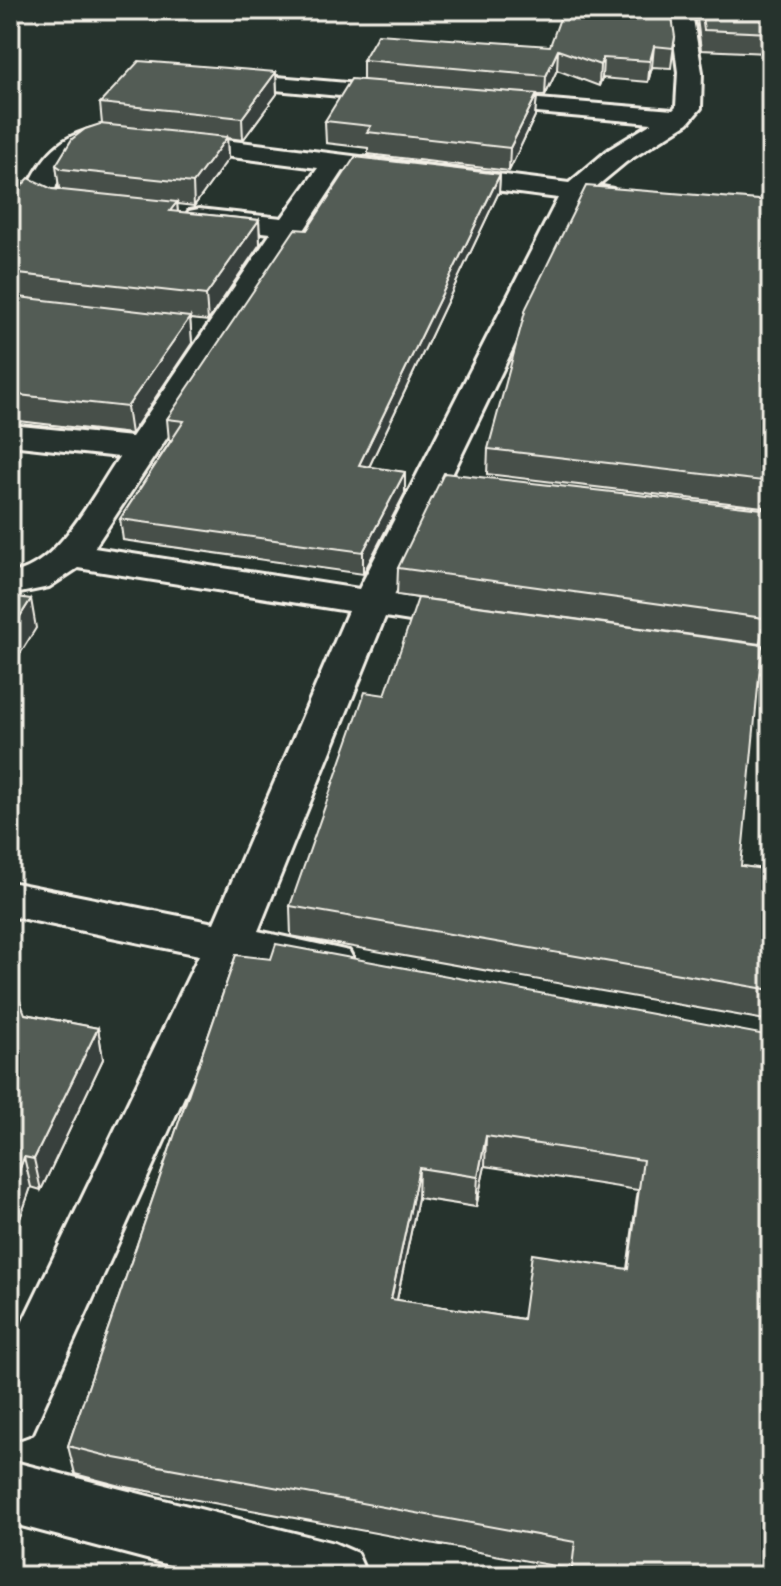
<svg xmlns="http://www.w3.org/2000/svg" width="781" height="1586" font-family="'Comic Neue',sans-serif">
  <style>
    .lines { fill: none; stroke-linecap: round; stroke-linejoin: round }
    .street-casing { stroke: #f4f1e8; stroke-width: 6 }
    .street { fill: #26332d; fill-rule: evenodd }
    .wall { fill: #474f49; stroke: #f4f1e8; stroke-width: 2; fill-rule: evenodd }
    .shaded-wall { fill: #39403c; stroke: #f4f1e8; stroke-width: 2 }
    .building { fill: #525c55; stroke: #f4f1e8; stroke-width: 2; fill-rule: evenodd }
  </style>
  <rect width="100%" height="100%" fill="#26332d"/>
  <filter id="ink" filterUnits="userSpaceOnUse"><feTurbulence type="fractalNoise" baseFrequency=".0125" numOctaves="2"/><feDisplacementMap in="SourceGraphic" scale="16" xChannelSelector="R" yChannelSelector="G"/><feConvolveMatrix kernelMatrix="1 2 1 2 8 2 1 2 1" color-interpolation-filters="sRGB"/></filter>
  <g filter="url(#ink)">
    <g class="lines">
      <g class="street-casing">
        <g id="street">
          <path d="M 674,10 L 696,10 L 693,19 L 702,72 L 701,108 L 688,123 L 626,162 L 597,186 L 613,189 L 617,195 L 613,201 L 603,203 L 584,201 L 394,595 L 486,611 L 492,619 L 486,627 L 472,631 L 385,617 L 258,931 L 349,951 L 356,964 L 349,977 L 332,982 L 244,964 L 32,1433 L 10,1441 L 10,1348 L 199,955 L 10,916 L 10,882 L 214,923 L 348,611 L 78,568 L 49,587 L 10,595 L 10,573 C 57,569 94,493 119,457 L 10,445 L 10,425 L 132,437 L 271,233 L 199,225 L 189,223 L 185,217 L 189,211 L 199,209 L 282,218 L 318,168 L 168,149 L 159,147 L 155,141 L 159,135 L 168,133 L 569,183 L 608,150 L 652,123 L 478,108 L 469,106 L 466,101 L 469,96 L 478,94 L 673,110 L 676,107 L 678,72 L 671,19 ZM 343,171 L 558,198 L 359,589 L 94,548 Z"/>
          <path d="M 219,72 L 405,88 L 414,90 L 417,95 L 414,100 L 405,102 L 210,84 L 207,79 L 210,74 Z"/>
          <path d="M 103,127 L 112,130 L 116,135 L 112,140 C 83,148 65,159 55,189 L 65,195 L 97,199 L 101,205 L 97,211 C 74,217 41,211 27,191 L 29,185 C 46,150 65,133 103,127 Z"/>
          <path d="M 702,639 L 771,649 L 771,673 L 688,660 L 682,651 L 688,642 Z"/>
          <path d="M 10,1461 L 334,1543 L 357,1553 L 367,1576 L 211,1576 L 10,1523 Z"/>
        </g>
      </g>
      <use href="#street" class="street"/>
    </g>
    <g class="wall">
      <path d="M 696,10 L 771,10 L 771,508 L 487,474 L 488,449 L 763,201 L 768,53 L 701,50 Z"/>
      <path d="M 675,37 L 671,68 L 652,67 L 648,82 L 602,78 L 599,86 L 557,70 L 545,96 L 537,95 L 535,116 L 509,171 L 368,154 L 368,148 L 326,143 L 325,121 L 363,80 L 363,60 Z"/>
      <path d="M 276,72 L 277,94 L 243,140 L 227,138 L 228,159 L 194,206 L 177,204 L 178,212 L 259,220 L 260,244 L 208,321 L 190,319 L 192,343 L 131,434 L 10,420 L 10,195 L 52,189 L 61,190 L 59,188 L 56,165 L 102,124 L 100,103 Z"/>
      <path d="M 500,174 L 499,192 L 369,467 L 405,472 L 405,493 L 363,574 L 123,540 L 120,519 L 171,440 L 169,440 L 167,419 L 307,230 Z"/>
      <path d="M 771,510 L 771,629 L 762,628 L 760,644 L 397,595 L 398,568 Z"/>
      <path d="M 741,866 L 771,870 L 771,1021 L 291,936 L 290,906 Z"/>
      <path d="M 236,955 L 771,1036 L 771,1576 L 570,1576 L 571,1569 L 121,1486 L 75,1474 L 68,1446 ZM 485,1166 L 638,1190 L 627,1269 L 523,1319 L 397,1300 L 418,1198 L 476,1207 Z"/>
      <path d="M 25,1014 L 98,1028 L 103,1059 L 41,1190 L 31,1187 L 10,1247 Z"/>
    </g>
    <g class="shaded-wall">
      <path d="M 654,46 L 652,67 L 648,82 L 650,61 Z"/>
      <path d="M 558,50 L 557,70 L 545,96 L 546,76 Z"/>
      <path d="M 603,58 L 602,78 L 599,86 L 600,65 Z"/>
      <path d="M 276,72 L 277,94 L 243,140 L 242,118 Z"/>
      <path d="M 537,94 L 535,116 L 509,171 L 510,148 Z"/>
      <path d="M 227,137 L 228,159 L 194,206 L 193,183 Z"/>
      <path d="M 500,174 L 499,192 L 360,486 L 359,465 Z"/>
      <path d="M 177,202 L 179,227 L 170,211 Z"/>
      <path d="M 259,220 L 260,244 L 208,321 L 206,295 Z"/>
      <path d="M 190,317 L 192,343 L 131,434 L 127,407 Z"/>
      <path d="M 405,472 L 405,493 L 363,574 L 363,552 Z"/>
      <path d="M 31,599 L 36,628 L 10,670 L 10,632 Z"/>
      <path d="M 98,1028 L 103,1059 L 41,1190 L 34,1159 Z"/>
      <path d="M 486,1136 L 485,1166 L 476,1207 L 478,1177 Z"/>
      <path d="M 24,1157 L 31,1187 L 10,1247 L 10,1196 Z"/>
      <path d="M 419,1168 L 418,1198 L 391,1328 L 391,1299 Z"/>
    </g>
    <g class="building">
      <path d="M 563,10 L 671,10 L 675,37 L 673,48 L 654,46 L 650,61 L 603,58 L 600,65 L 558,50 L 546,76 L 363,60 L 378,34 L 550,46 Z"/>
      <path d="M 701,10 L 771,10 L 771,180 L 766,179 L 771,33 L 704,30 Z"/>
      <path d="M 139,61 L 276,72 L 242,118 L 100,103 Z"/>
      <path d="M 351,79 L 537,94 L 510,148 L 367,132 L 371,126 L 325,121 Z"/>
      <path d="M 100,124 L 227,137 L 193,183 L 62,169 L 56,165 L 72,139 L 85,129 Z"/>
      <path d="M 355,157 L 500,174 L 359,465 L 405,472 L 363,552 L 120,519 L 184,421 L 167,419 L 295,229 L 307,230 Z"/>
      <path d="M 29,178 L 52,189 L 177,202 L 170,211 L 259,220 L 206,295 L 10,273 L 10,195 L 13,195 Z"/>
      <path d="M 586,186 L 771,201 L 771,482 L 488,449 L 526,308 Z"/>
      <path d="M 10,296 L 190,317 L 127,407 L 10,394 Z"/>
      <path d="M 444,473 L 771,510 L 771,602 L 766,602 L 764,618 L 398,568 Z"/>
      <path d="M 10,596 L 31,599 L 10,632 Z"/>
      <path d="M 418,598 L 762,645 L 741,866 L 771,870 L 771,990 L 290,906 L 365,692 L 385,695 Z"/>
      <path d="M 276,944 L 771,1036 L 771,1576 L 571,1576 L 575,1542 L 115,1458 L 68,1446 L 236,955 L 271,959 ZM 486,1136 L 643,1160 L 628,1269 L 532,1254 L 523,1319 L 391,1299 L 419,1168 L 478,1177 Z"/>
      <path d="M 10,974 L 25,1014 L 98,1028 L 34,1159 L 24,1157 L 10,1196 Z"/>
    </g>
  </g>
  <rect width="781" height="1586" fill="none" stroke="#26332d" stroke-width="40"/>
  <rect x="20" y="20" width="741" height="1546" fill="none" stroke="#f4f1e8" stroke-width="3" filter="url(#ink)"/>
</svg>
